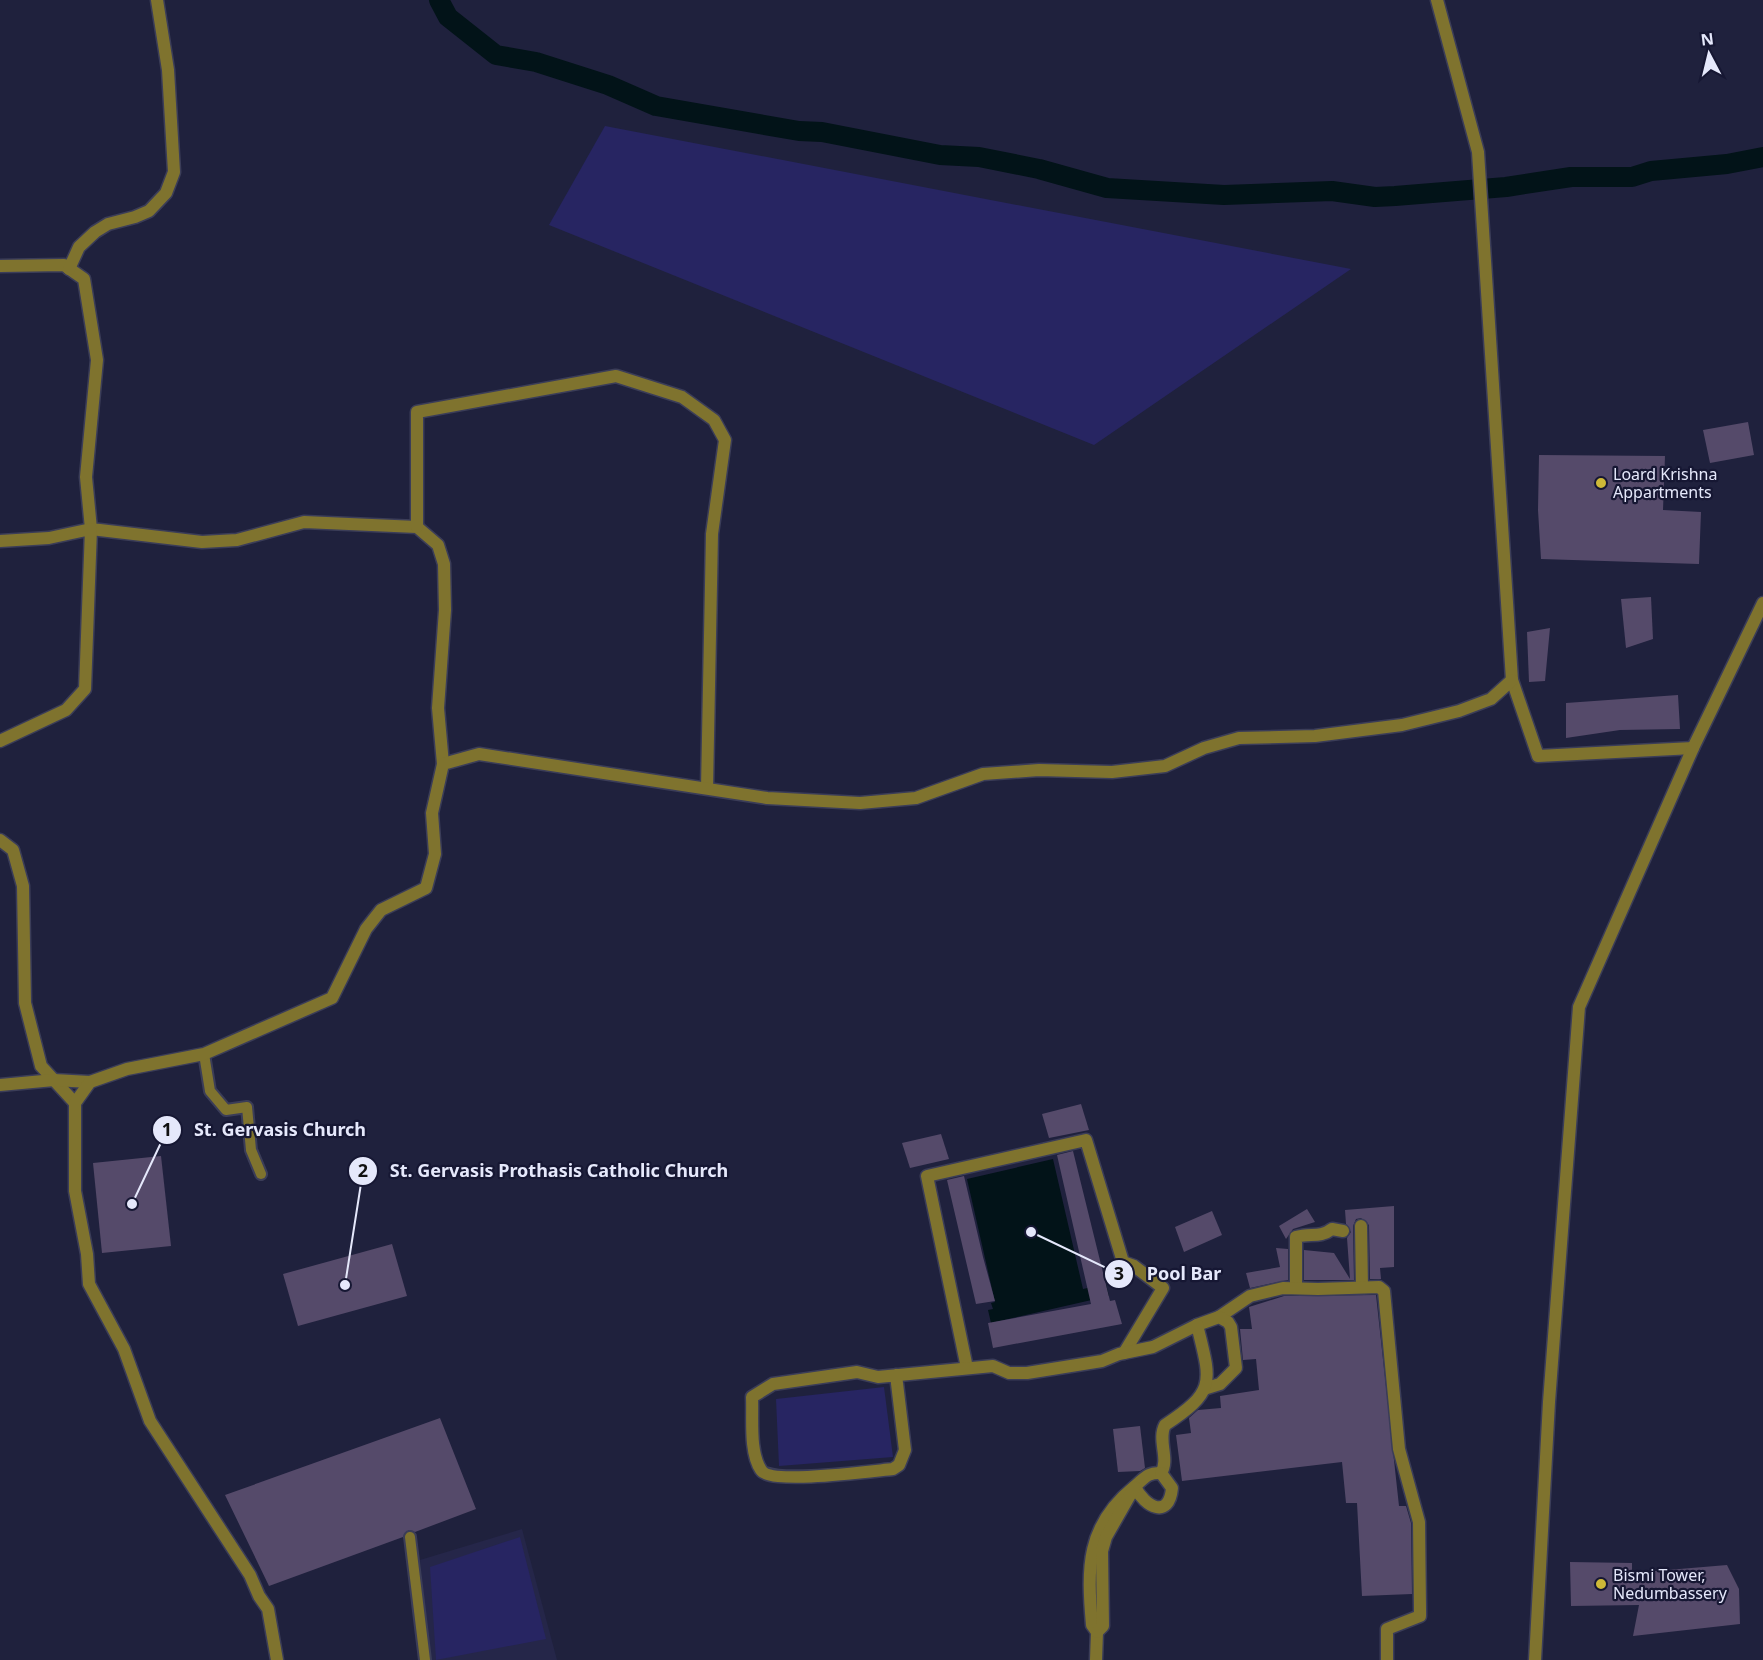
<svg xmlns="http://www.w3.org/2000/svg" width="1763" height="1660" font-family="'Noto Sans',sans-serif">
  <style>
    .built { fill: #252649 }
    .green { fill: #272562 }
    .water { fill: #021318 }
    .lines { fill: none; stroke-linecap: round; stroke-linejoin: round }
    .canal { stroke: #021318; stroke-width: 20 }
    .building { fill: #554a6a }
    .service-casing { stroke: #3b3d58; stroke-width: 14 }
    .pedestrian-casing { stroke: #3b3d58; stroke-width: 15 }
    .minor-casing { stroke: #3b3d58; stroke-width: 15 }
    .tertiary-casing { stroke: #3b3d58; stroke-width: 15 }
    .service { stroke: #7f732e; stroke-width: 10 }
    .pedestrian { stroke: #7f732e; stroke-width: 12 }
    .minor { stroke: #7f732e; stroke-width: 12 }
    .tertiary { stroke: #7f732e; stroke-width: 12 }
    .poi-dot { fill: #ceb938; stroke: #161733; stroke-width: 2 }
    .labels { text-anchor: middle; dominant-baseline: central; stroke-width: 4.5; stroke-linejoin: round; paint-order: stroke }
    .poi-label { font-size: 16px; fill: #e5e8fb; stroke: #161733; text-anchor: start }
    .leader { fill: none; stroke: #e5e8fb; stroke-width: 2 }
    .callout-dot { fill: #e5e8fb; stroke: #161733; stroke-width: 2 }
    .mark-label { font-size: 18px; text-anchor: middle; font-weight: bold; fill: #111 }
    .callout-label { font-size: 18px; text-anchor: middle; font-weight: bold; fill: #e5e8fb; stroke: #161733; stroke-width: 4.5; stroke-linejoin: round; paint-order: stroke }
  </style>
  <rect width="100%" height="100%" fill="#1f213d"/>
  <path class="built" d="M 522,1529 L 557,1660 L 430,1660 L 420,1560 Z"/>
  <g class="green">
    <path d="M 605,126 L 1351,269 L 1094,445 L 549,225 Z"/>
    <path d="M 884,1387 L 893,1457 L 779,1466 L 776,1399 Z"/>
    <path d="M 520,1537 L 546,1639 L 436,1660 L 430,1567 Z"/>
  </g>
  <path class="water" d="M 1053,1159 L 1083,1289 L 1106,1284 L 1109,1296 L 991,1323 L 988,1310 L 993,1309 L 991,1303 L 995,1302 L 967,1179 Z"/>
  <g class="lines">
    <path class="canal" d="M 439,0 L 448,17 L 496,55 L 536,62 L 608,85 L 656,106 L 799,131 L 822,132 L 940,155 L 979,157 L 1039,169 L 1107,188 L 1224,195 L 1332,191 L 1375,197 L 1395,196 L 1506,187 L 1571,177 L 1632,177 L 1651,171 L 1727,164 L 1763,157"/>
  </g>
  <g class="building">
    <path d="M 1748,422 L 1754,455 L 1710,463 L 1703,430 Z"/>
    <path d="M 1539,455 L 1665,456 L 1663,510 L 1701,512 L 1699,564 L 1541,559 L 1538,510 Z"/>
    <path d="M 1651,597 L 1653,639 L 1626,648 L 1621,599 Z"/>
    <path d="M 1550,628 L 1545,681 L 1529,682 L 1527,632 Z"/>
    <path d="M 1678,695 L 1680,729 L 1620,730 L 1566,738 L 1566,703 Z"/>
    <path d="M 1081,1104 L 1089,1130 L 1049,1138 L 1042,1114 Z"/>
    <path d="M 941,1134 L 949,1159 L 910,1168 L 902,1143 Z"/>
    <path d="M 1073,1151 L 1110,1301 L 1115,1300 L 1122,1324 L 993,1348 L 988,1323 L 1091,1304 L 1057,1155 Z"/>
    <path d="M 161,1156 L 171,1246 L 102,1253 L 93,1163 Z"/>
    <path d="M 964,1176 L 983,1257 L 995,1301 L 976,1304 L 947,1180 Z"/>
    <path d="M 1394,1206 L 1394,1267 L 1380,1268 L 1381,1279 L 1370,1279 L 1369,1225 L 1361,1218 L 1356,1219 L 1353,1226 L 1354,1280 L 1304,1280 L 1304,1250 L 1334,1253 L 1350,1279 L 1347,1238 L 1351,1232 L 1346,1224 L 1345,1210 Z"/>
    <path d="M 1307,1209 L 1315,1222 L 1293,1229 L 1286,1239 L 1279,1226 Z"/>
    <path d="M 1212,1211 L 1222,1235 L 1184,1252 L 1175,1227 Z"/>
    <path d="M 392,1244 L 407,1296 L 298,1326 L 283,1274 Z"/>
    <path d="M 1276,1248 L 1288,1249 L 1288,1280 L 1250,1288 L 1246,1273 L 1280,1267 Z"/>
    <path d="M 1376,1295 L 1399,1506 L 1406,1506 L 1411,1523 L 1412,1594 L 1362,1596 L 1357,1503 L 1346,1503 L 1342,1462 L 1182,1481 L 1176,1435 L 1191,1433 L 1189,1418 L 1198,1410 L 1221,1408 L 1220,1396 L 1259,1390 L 1256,1359 L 1243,1360 L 1240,1329 L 1252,1329 L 1249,1307 L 1284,1296 Z"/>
    <path d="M 440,1418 L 476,1509 L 415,1532 L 409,1530 L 403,1537 L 269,1586 L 225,1495 Z"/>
    <path d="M 1140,1426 L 1145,1468 L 1140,1471 L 1118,1472 L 1113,1429 Z"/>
    <path d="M 1570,1562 L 1632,1563 L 1632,1573 L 1727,1565 L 1739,1589 L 1740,1624 L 1633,1636 L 1639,1605 L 1571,1606 Z"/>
  </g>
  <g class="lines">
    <g class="service-casing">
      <g id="service">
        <path d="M 204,1054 L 210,1091 L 226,1110 L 247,1107 L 251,1150 L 261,1174"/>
        <path d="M 410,1537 L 425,1660"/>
      </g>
    </g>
    <g class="pedestrian-casing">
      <g id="pedestrian">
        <path d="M 1361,1226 L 1362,1287"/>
        <path d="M 1296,1287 L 1296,1237 C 1310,1232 1319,1239 1332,1229 L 1343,1231"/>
        <path d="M 967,1368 L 927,1176 L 1086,1140 L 1123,1262 L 1134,1266 L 1163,1288 L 1124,1353"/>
      </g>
    </g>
    <g class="minor-casing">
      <g id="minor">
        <path d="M 1437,0 L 1478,152 L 1512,680 L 1538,756 L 1693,748"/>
        <path d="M 0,266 L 64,265 L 84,279 L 97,360 L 86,477 L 91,529 L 202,542 L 237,540 L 304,522 L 417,527 L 438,545 L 444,564 L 445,610 L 438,708 L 443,764"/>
        <path d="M 69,269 L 79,247 L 95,232 L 108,224 L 135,217 L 149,211 L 166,193 L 174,172 L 168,70 L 157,0"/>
        <path d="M 417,527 L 417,412 L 616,376 L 682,397 L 714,420 L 725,440 L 712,534 L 707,788"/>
        <path d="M 0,541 L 49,538 L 91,529 L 85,689 L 66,710 L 0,741"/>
        <path d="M 0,840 L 13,850 L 23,886 L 25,1003 L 41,1066 L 75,1103"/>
        <path d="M 0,1085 L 54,1080 L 90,1082"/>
        <path d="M 1219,1317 L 1250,1296 L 1283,1288 L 1318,1289 L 1379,1287 L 1384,1291 L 1399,1449 L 1419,1522 L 1420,1608 L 1420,1616 L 1387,1629 L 1387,1660"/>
        <path d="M 1197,1325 L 1219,1317 L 1228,1322 L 1231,1327 L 1236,1368 L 1220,1384 L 1207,1388"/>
        <path d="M 896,1375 L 905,1450 L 899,1465 L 893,1469 C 872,1471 770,1485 761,1470 C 749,1452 753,1418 752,1397 L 773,1384 L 857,1372 L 878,1377 L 993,1366 L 1009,1373 L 1027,1373 L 1102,1361 L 1119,1354 L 1153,1347 L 1197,1325 C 1211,1382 1217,1391 1165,1425 C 1157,1440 1170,1459 1161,1473 C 1147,1472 1144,1479 1134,1487 C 1086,1526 1087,1568 1092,1625 L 1097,1632 L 1096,1660"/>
        <path d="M 1135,1487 C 1145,1507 1169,1520 1172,1488 L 1161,1473"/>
        <path d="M 1097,1632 L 1103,1626 L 1102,1551 L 1106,1537 L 1134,1488"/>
        <path d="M 277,1660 L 268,1609 L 259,1596 L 250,1575 L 150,1421 L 124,1349 L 89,1284 L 87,1254 L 75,1191 L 75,1103 L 90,1082 L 127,1069 L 204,1054 L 332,998 L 366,929 L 381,910 L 426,888 L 435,854 L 432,813 L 443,764 L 479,754 L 767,798 L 860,803 L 916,798 L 983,774 L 1039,770 L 1112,772 L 1165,766 L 1204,748 L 1239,738 L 1315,736 L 1402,725 L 1459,711 L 1491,699 L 1512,680"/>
      </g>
    </g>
    <g class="tertiary-casing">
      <path id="tertiary" d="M 1535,1660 L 1549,1402 L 1579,1007 L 1693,748 L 1763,603"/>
    </g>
    <use href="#service" class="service"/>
    <use href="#pedestrian" class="pedestrian"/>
    <use href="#minor" class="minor"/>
    <use href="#tertiary" class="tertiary"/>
  </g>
  <g class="poi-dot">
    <circle cx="1601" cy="483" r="6"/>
    <circle cx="1601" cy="1584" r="6"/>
  </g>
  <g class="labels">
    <g class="poi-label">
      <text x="1613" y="474">Loard Krishna<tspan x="1613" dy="18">Appartments</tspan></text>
      <text x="1613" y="1575">Bismi Tower,<tspan x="1613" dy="18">Nedumbassery</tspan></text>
    </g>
  </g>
  <path class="leader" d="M132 1204L167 1130M345 1285L363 1171M1031 1232L1119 1274"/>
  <g class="callout-dot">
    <circle cx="132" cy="1204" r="6"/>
    <circle cx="345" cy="1285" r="6"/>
    <circle cx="1031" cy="1232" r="6"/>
    <circle cx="167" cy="1130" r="15"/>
    <circle cx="363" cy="1171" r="15"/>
    <circle cx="1119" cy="1274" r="15"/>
  </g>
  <g class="mark-label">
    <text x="167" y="1136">1</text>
    <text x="363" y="1177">2</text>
    <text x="1119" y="1280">3</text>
  </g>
  <g class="callout-label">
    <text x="280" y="1136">St. Gervasis Church</text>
    <text x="559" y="1177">St. Gervasis Prothasis Catholic Church</text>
    <text x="1184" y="1280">Pool Bar</text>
  </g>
  <g transform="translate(1709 54) rotate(353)" stroke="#161733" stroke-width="4.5" paint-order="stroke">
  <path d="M0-4.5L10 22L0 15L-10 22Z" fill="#e5e8fb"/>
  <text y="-9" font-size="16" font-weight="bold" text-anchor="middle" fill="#e5e8fb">N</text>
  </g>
</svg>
